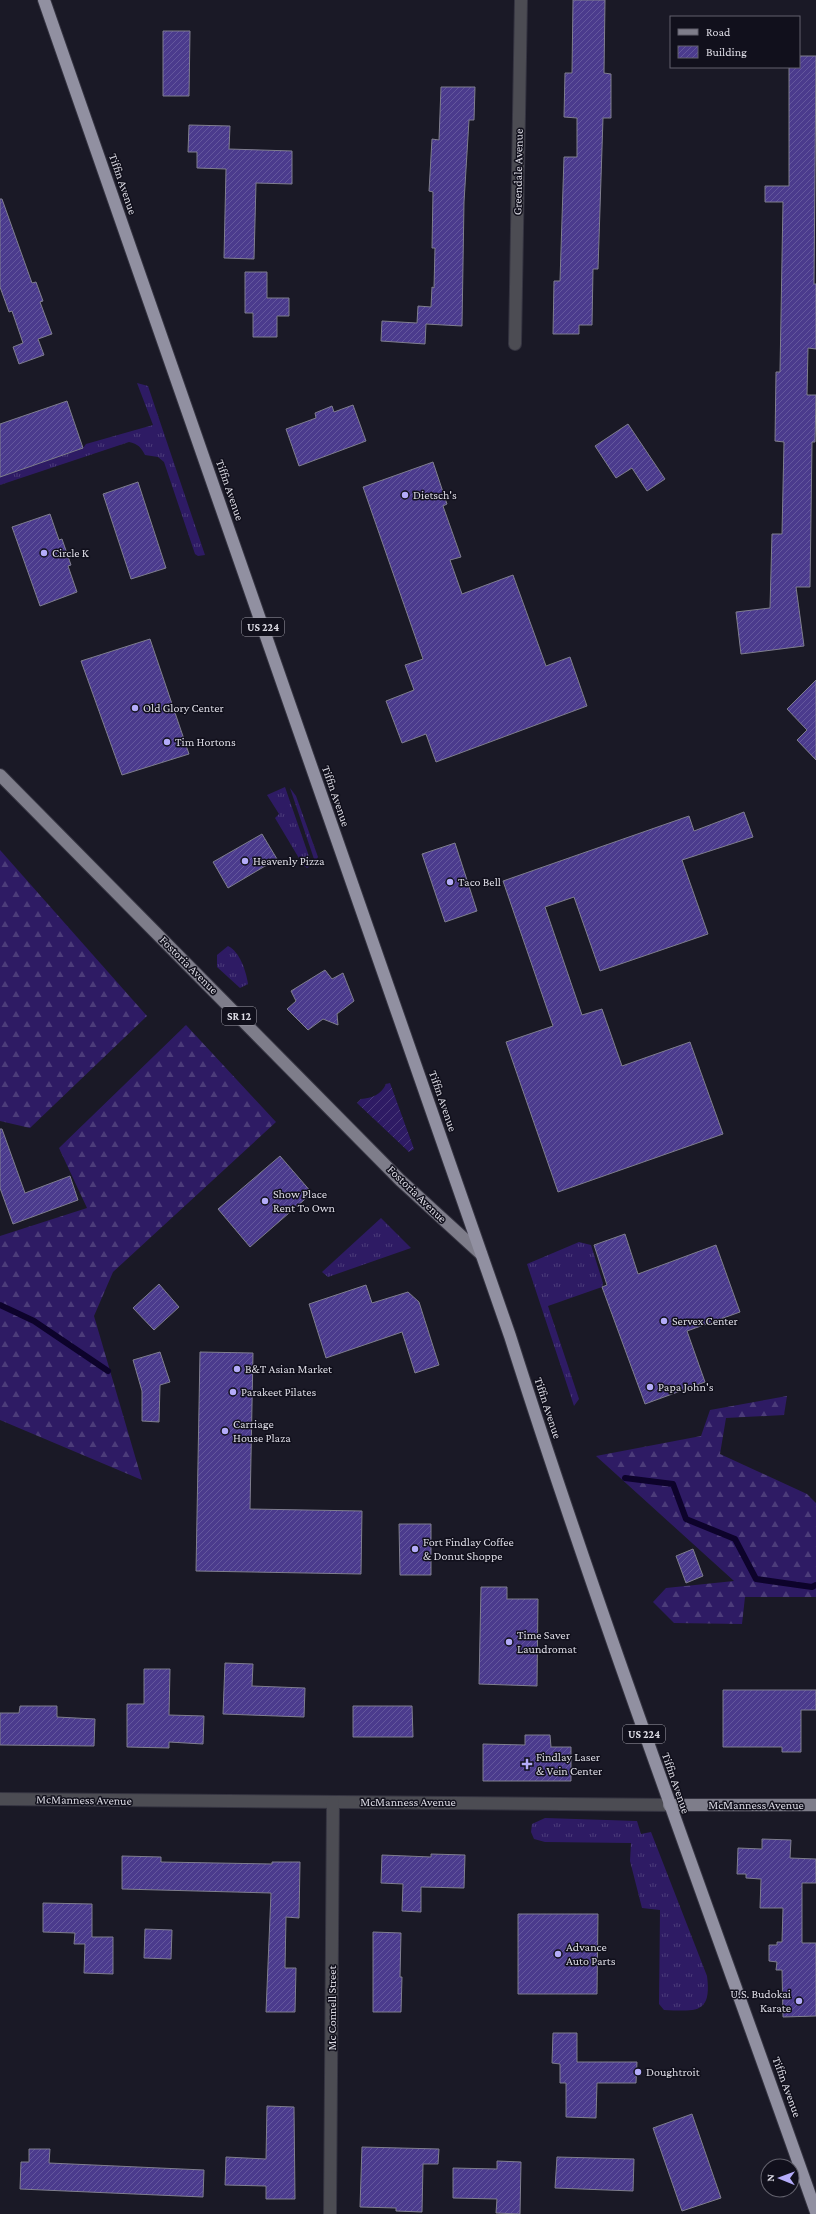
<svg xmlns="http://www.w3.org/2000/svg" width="816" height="2214" font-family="'Crimson Pro',serif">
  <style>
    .grass { fill: url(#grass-tufts) }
    .forest { fill: url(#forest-firs) }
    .garden { fill: url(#garden-furrows) }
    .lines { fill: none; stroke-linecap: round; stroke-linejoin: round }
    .stream { stroke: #0d032b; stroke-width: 6 }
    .building { fill: url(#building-hatch); stroke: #7f7e8e }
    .minor-casing { stroke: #353441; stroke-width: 14 }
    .major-casing { stroke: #353441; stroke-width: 14 }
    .highway-casing { stroke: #353441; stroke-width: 14 }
    .minor { stroke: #4c4c53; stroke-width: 12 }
    .major { stroke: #7e7d8a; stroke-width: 12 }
    .highway { stroke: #9190a1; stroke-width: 12 }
    .poi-dot { fill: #b4acf9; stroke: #11101c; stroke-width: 1.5 }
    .labels { text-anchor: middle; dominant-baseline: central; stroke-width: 3; stroke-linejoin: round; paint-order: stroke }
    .shield { fill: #11101c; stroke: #9f9ea8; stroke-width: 1 }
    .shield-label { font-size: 11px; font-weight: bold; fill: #dcdbe4 }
    .street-label { font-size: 12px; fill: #dcdbe4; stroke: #11101c }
    .poi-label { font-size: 12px; fill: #dcdbe4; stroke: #11101c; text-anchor: start }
  </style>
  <defs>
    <pattern id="grass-tufts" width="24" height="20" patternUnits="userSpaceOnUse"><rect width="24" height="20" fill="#2e1b64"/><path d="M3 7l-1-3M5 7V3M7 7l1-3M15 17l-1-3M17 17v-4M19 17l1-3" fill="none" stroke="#4c3c7a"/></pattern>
    <pattern id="forest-firs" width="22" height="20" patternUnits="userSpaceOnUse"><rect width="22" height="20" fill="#2e1b64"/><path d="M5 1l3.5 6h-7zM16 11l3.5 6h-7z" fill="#4c3c7a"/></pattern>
    <pattern id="garden-furrows" width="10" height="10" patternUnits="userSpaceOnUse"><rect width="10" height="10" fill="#2e1b64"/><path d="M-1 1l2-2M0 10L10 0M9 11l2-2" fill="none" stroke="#4c3c7a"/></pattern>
    <pattern id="building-hatch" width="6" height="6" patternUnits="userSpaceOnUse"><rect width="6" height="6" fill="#4b3b8d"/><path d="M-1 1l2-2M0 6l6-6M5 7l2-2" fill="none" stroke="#64579d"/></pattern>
  </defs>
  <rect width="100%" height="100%" fill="#1a1926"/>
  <g class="grass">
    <path d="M 137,383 L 148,386 L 205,555 L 198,556 L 195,554 L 164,462 L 158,457 L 145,455 C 141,447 138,444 129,442 L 0,485 L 0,477 L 83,448 L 86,444 L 153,425 Z"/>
    <path d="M 285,787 L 312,865 L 307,868 L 303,865 L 275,818 L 279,814 L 267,795 Z"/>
    <path d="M 290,788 L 296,796 L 318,857 L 315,862 Z"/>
    <path d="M 228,946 C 240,952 246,971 248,984 L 240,988 L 217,967 L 217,955 Z"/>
    <path d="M 381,1218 L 411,1248 L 328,1277 L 322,1272 Z"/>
    <path d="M 579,1242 L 591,1245 L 603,1283 L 602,1287 L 548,1306 L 579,1399 L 574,1406 L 527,1264 Z"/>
    <path d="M 545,1818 L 637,1821 L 641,1834 L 651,1832 L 707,1976 C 712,2015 695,2011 664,2010 L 659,2004 L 660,1910 L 642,1908 L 630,1861 L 631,1843 L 545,1842 L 534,1839 L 531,1832 L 532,1824 Z"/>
  </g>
  <g class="forest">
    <path d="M 0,850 L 147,1016 L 30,1128 L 0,1121 Z"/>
    <path d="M 186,1025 L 276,1122 L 113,1272 L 94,1316 L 142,1480 L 0,1420 L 0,1236 L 87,1208 L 59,1148 Z"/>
    <path d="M 787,1396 L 784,1415 L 726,1418 L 720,1454 L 807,1494 L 816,1503 L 816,1597 L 745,1597 L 742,1624 L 674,1623 L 653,1602 L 666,1588 L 734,1581 L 596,1456 L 701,1436 L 710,1410 Z"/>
  </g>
  <path class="garden" d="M 390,1083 L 414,1149 L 409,1152 L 357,1103 L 361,1099 C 372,1098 381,1095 386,1084 Z"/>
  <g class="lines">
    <g class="stream">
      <path d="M 0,1305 L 34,1321 L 108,1371"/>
      <path d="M 625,1478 L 673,1484 L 686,1519 L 735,1539 L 756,1579 L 812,1587 L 816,1585"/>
    </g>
  </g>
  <g class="building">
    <path d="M 573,0 L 605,0 L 604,73 L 611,74 L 611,118 L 603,118 L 598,269 L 593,269 L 592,325 L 579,325 L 579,334 L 553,334 L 554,281 L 560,281 L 564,157 L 577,157 L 577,118 L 564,117 L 565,73 L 572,73 Z"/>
    <path d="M 163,31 L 190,31 L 189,96 L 163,96 Z"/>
    <path d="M 799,56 L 816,56 L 814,284 L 816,284 L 816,349 L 808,348 L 807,395 L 816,395 L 815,442 L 812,442 L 810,587 L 796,587 L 804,646 L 741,654 L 736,612 L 770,608 L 772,534 L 782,534 L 784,442 L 775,441 L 776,372 L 780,372 L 783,202 L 765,202 L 765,186 L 789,186 L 789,67 L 799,67 Z"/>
    <path d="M 441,87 L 475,87 L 474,120 L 469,120 L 464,202 L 462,326 L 426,324 L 425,344 L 381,341 L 382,321 L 417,323 L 418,306 L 431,307 L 432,287 L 434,288 L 435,248 L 432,248 L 433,192 L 429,191 L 432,139 L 439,140 Z"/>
    <path d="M 189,125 L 230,126 L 229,149 L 292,151 L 292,184 L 256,183 L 254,259 L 224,258 L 226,169 L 197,168 L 197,152 L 188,152 Z"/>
    <path d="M 0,199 L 2,199 L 32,283 L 36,282 L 43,301 L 40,302 L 52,334 L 38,339 L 44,355 L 19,364 L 13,347 L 23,343 L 12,311 L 9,312 L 0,287 Z"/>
    <path d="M 245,272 L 267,272 L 267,298 L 289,298 L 289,316 L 277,316 L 277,337 L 253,337 L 253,313 L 245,313 Z"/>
    <path d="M 67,401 L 83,448 L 0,477 L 0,424 Z"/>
    <path d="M 353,405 L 366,441 L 299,466 L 286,429 L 316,418 L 315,413 L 332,406 L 334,412 Z"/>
    <path d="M 628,424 L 665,479 L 647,491 L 632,468 L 616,478 L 595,446 Z"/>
    <path d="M 433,462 L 447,504 L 443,506 L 461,557 L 450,560 L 462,594 L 513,575 L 546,666 L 570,657 L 587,706 L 436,762 L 426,734 L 402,743 L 386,701 L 414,690 L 405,665 L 423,659 L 363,487 Z"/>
    <path d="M 138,482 L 166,568 L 131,579 L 103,494 Z"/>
    <path d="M 50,514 L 59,540 L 62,539 L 71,565 L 68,566 L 77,592 L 40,606 L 12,527 Z"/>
    <path d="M 150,639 L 189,754 L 122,775 L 81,661 Z"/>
    <path d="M 816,680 L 816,760 L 797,740 L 807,730 L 787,709 Z"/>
    <path d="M 744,812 L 753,837 L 682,860 L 708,934 L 600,971 L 574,897 L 545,907 L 582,1015 L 602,1009 L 622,1066 L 690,1042 L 723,1134 L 558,1192 L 506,1042 L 553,1026 L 503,881 L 689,816 L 694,831 Z"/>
    <path d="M 262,834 L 277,859 L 228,888 L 213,862 Z"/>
    <path d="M 455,843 L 477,911 L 445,922 L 422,854 Z"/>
    <path d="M 325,970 L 332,979 L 343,973 L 354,1001 L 337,1014 L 338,1025 L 323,1019 L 308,1030 L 287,1009 L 296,1001 L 291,991 Z"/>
    <path d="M 0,1129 L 2,1129 L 25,1193 L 70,1176 L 78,1200 L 13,1224 L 0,1188 Z"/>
    <path d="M 280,1156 L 312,1193 L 250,1247 L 218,1209 Z"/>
    <path d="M 625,1234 L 638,1274 L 716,1245 L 740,1312 L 687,1331 L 705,1382 L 645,1404 L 602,1287 L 607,1285 L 594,1245 Z"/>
    <path d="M 159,1284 L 179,1307 L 154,1330 L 133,1308 Z"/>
    <path d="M 366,1285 L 372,1303 L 408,1292 L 419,1302 L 439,1365 L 415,1373 L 402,1332 L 326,1358 L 309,1304 Z"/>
    <path d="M 160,1352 L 170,1382 L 160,1385 L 159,1422 L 142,1421 L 142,1391 L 133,1360 Z"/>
    <path d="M 200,1352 L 253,1353 L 250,1509 L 362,1511 L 361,1574 L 196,1571 Z"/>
    <path d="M 399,1524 L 431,1524 L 431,1575 L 400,1575 Z"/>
    <path d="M 693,1549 L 703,1576 L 686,1583 L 676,1556 Z"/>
    <path d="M 481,1587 L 507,1587 L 507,1599 L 538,1599 L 537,1686 L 479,1684 Z"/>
    <path d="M 225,1663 L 253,1664 L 252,1686 L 305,1688 L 304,1717 L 223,1714 Z"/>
    <path d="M 144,1669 L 170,1669 L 169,1715 L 204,1716 L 203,1744 L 169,1742 L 169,1748 L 127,1747 L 127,1704 L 144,1704 Z"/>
    <path d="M 723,1690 L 816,1690 L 816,1710 L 801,1710 L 801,1752 L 782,1752 L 782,1747 L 723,1747 Z"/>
    <path d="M 20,1706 L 57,1706 L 57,1717 L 95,1719 L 94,1746 L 0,1745 L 0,1713 L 19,1713 Z"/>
    <path d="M 353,1706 L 412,1706 L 413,1737 L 353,1737 Z"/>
    <path d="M 525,1735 L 550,1735 L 551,1747 L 571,1747 L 571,1781 L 483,1781 L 483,1744 L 525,1745 Z"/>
    <path d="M 762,1839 L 791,1840 L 790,1858 L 816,1859 L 816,1883 L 802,1883 L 802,1943 L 816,1943 L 816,2016 L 783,2017 L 782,1970 L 776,1970 L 777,1962 L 769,1961 L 769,1945 L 777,1945 L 777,1942 L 782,1942 L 783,1908 L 760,1908 L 761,1879 L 746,1878 L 746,1874 L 737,1874 L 738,1848 L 762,1849 Z"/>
    <path d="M 431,1854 L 465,1855 L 464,1888 L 421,1887 L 421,1912 L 402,1911 L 403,1884 L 381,1883 L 382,1855 L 431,1857 Z"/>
    <path d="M 122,1856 L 161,1857 L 161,1862 L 272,1864 L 272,1862 L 300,1862 L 299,1918 L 286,1917 L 285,1968 L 296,1968 L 295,2012 L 266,2012 L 271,1893 L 122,1889 Z"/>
    <path d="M 43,1903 L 92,1904 L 92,1937 L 113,1937 L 113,1974 L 84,1973 L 85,1944 L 74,1944 L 75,1933 L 43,1932 Z"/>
    <path d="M 518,1914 L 598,1914 L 597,1994 L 518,1994 Z"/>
    <path d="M 145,1929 L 172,1930 L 171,1959 L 144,1958 Z"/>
    <path d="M 373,1932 L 401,1933 L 400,1977 L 402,1977 L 401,2012 L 373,2012 Z"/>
    <path d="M 553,2033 L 577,2033 L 577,2062 L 637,2062 L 636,2083 L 597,2083 L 596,2118 L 566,2117 L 566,2083 L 560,2083 L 560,2064 L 552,2063 Z"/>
    <path d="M 267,2106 L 294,2107 L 295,2199 L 266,2199 L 266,2186 L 225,2185 L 226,2157 L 266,2159 Z"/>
    <path d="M 692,2114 L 721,2198 L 682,2211 L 653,2128 Z"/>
    <path d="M 362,2147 L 439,2149 L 438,2164 L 423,2164 L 422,2212 L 396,2211 L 396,2208 L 360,2207 Z"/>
    <path d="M 29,2149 L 50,2149 L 49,2163 L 204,2170 L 203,2197 L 20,2189 L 21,2162 L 29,2162 Z"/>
    <path d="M 557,2157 L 634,2159 L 633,2191 L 555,2188 Z"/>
    <path d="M 497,2161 L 521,2162 L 520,2214 L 496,2213 L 497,2199 L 453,2198 L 453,2168 L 497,2169 Z"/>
  </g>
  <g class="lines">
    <g class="minor-casing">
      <g id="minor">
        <path d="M 515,344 L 521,0"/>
        <path d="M 0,1799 L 669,1805"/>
        <path d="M 330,2214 L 333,1802"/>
      </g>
    </g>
    <g class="major-casing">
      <g id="major">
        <path d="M 0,775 L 400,1180 L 481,1254"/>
        <path d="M 669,1805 L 816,1805"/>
      </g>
    </g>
    <g class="highway-casing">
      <path id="highway" d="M 44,0 L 510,1336 C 604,1631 713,1920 816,2212"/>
    </g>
    <use href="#minor" class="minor"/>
    <use href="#major" class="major"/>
    <use href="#highway" class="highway"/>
  </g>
  <g class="poi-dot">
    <circle cx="405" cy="495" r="4"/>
    <circle cx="44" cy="553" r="4"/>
    <circle cx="135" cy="708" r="4"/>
    <circle cx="167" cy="742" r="4"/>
    <circle cx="245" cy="861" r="4"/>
    <circle cx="450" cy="882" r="4"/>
    <circle cx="265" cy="1201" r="4"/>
    <circle cx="664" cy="1321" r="4"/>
    <circle cx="237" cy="1369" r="4"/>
    <circle cx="650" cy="1387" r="4"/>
    <circle cx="233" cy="1392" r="4"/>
    <circle cx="225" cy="1431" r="4"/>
    <circle cx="415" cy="1549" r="4"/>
    <circle cx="509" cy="1642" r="4"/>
    <path d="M525 1758h4v4h4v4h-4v4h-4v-4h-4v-4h4z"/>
    <circle cx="558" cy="1954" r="4"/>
    <circle cx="799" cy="2001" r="4"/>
    <circle cx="638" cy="2072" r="4"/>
  </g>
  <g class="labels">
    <g class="shield">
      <rect x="242" y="618" width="42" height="18" rx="3"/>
      <rect x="222" y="1007" width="34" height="18" rx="3"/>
      <rect x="623" y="1725" width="42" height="18" rx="3"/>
    </g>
    <g class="shield-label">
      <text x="263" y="627">US 224</text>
      <text x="239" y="1016">SR 12</text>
      <text x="644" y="1734">US 224</text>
    </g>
    <g class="street-label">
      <text transform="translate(518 172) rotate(-89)">Greendale Avenue</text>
      <text transform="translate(123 184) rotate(71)">Tiffin Avenue</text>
      <text transform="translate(230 490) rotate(71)">Tiffin Avenue</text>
      <text transform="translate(336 796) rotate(71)">Tiffin Avenue</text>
      <text transform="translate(189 965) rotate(45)">Fostoria Avenue</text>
      <text transform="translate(443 1101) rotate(71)">Tiffin Avenue</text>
      <text transform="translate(417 1194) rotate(44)">Fostoria Avenue</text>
      <text transform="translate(548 1408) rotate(72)">Tiffin Avenue</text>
      <text transform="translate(676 1783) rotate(71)">Tiffin Avenue</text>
      <text transform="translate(84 1800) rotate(1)">McManness Avenue</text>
      <text x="408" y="1802">McManness Avenue</text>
      <text x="756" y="1805">McManness Avenue</text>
      <text transform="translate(332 2008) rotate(-90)">Mc Connell Street</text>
      <text transform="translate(787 2087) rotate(70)">Tiffin Avenue</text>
    </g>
    <g class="poi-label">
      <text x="413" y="495">Dietsch's</text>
      <text x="52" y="553">Circle K</text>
      <text x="143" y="708">Old Glory Center</text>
      <text x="175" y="742">Tim Hortons</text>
      <text x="253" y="861">Heavenly Pizza</text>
      <text x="458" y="882">Taco Bell</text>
      <text x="273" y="1194">Show Place<tspan x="273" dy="14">Rent To Own</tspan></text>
      <text x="672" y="1321">Servex Center</text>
      <text x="245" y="1369">B&amp;T Asian Market</text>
      <text x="658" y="1387">Papa John's</text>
      <text x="241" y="1392">Parakeet Pilates</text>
      <text x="233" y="1424">Carriage<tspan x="233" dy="14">House Plaza</tspan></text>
      <text x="423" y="1542">Fort Findlay Coffee<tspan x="423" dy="14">&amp; Donut Shoppe</tspan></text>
      <text x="517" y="1635">Time Saver<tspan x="517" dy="14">Laundromat</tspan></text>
      <text x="536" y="1757">Findlay Laser<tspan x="536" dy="14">&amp; Vein Center</tspan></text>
      <text x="566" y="1947">Advance<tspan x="566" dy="14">Auto Parts</tspan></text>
      <text x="791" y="1994" text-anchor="end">U.S. Budokai<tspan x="791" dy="14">Karate</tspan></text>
      <text x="646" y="2072">Doughtroit</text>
    </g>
  </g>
  <rect x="670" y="16" width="130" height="52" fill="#11101c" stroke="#62616c"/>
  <rect x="678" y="29" width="20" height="6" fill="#7e7d8a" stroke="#62616c"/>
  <text x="706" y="36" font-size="12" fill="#dcdbe4">Road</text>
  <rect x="678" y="46" width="20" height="12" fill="url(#building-hatch)" stroke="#62616c"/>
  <text x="706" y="56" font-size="12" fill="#dcdbe4">Building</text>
  <g transform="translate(780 2178) rotate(271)"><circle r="19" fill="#11101c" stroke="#62616c"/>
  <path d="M0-3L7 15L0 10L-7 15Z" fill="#b4acf9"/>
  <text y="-6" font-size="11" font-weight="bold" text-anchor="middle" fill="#dcdbe4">N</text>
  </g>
</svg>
